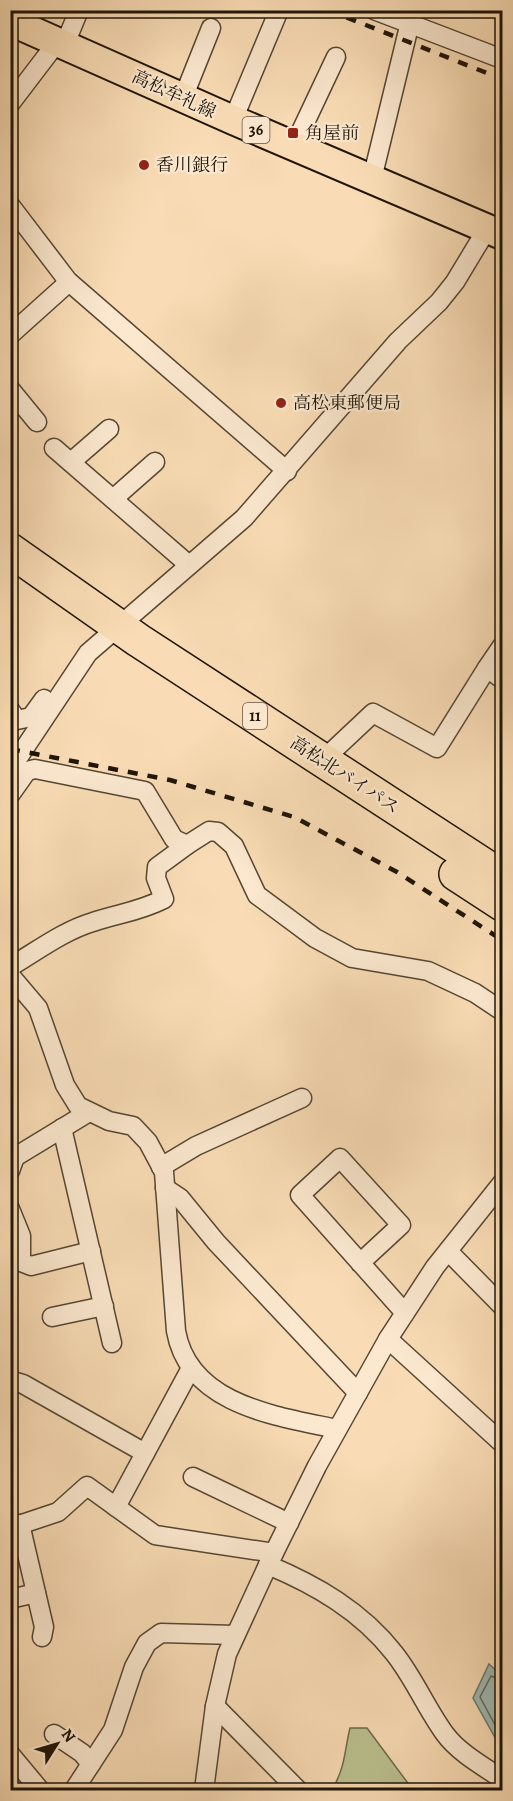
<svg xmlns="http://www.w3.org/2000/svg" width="513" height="1801" font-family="Alegreya,'Noto Serif JP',serif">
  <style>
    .green { fill: #bbc190; stroke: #6c6b4c; stroke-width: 1.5 }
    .water { fill: #9fbab4; stroke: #6b786f; stroke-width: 1.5 }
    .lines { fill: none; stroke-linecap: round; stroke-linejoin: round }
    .shore { stroke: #5e685e; stroke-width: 1.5 }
    .street-casing { stroke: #554733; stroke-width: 21 }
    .primary-casing { stroke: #1e1508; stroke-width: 32 }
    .highway-casing { stroke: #1e1508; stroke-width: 36 }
    .street { stroke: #fbe8cf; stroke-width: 18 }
    .primary { stroke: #f9dcb5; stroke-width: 28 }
    .highway { stroke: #f9dcb5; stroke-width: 33 }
    .rail { stroke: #1e1508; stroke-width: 4.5; stroke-dasharray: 10 10; stroke-linecap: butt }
    .poi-dot { fill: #8f2418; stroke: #fbe8cf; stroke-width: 2 }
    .labels { text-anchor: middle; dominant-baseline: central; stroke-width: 4.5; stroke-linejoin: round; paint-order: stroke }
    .shield { fill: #fbe8cf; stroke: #605444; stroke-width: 1.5 }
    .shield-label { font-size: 16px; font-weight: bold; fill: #1e1508 }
    .street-label { font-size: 18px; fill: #1e1508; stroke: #fbe8cf }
    .poi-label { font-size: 18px; fill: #1e1508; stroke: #fbe8cf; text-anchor: start }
  </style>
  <rect width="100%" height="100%" fill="#f9dcb5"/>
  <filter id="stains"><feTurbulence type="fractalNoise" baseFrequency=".00333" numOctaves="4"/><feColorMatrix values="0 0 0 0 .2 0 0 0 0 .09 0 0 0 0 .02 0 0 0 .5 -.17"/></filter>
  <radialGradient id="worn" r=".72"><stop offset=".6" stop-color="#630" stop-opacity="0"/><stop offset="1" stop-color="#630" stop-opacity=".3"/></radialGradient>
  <path class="green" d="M 350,1728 L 367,1728 L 413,1790 L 341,1790 L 336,1782 C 345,1765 345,1748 350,1728 Z"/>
  <path class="water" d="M 489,1664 L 502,1676 L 502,1750 L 473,1698 Z"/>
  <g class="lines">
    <path class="shore" d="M 502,1680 L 491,1676 L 480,1697 L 502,1738"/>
    <g class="street-casing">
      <g id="street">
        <path d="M 374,10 L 502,59"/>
        <path d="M 65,44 L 79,10"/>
        <path d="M 183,98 L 211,28"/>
        <path d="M 10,104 L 58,41"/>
        <path d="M 233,120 L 279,10"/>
        <path d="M 294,146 L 336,57"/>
        <path d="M 372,179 L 413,10"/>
        <path d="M 10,205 L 68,281 L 287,471"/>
        <path d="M 10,335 L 69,282"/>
        <path d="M 10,389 L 37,422"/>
        <path d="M 54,448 L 189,565"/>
        <path d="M 71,462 L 109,429"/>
        <path d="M 113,499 L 155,462"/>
        <path d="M 487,668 L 502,646"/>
        <path d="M 10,710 L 17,720 L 31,717 L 44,699"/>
        <path d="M 323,760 L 373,713 L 437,748 L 487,668 L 502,679"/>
        <path d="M 10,770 L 88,653 L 244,518 L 398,341 L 439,302 L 455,282 L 487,229"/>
        <path d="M 10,795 L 27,771 L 35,769 L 145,791 L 174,839 L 187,845 L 209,831 L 218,832 L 234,846 L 257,895 L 315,938 L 352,958 L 428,971 L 475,993 L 502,1011"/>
        <path d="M 10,967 C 37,951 63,931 93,922 C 120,913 138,912 164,899 L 156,878 L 157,867 L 187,845"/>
        <path d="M 10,975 L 38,1008 L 65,1085 L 78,1106 L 109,1121 L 133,1126 L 148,1142 L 164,1172 L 176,1331 C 189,1405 276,1416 337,1429"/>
        <path d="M 62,1128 L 112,1343"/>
        <path d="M 161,1167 L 196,1146 L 302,1098"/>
        <path d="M 10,1171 L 15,1157 L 89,1112"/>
        <path d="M 165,1188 L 180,1198 L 216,1242 L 358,1393"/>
        <path d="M 10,1209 L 21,1236 L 21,1262 L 31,1266 L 91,1251"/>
        <path d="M 448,1251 L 502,1306"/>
        <path d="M 360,1263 L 401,1225 L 340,1158 L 300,1195 L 405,1313"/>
        <path d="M 52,1317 L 104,1306"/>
        <path d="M 388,1339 L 502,1443"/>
        <path d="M 10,1380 L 23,1384 L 145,1453"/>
        <path d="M 193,1477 L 289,1523"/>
        <path d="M 116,1507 L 191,1368"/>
        <path d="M 20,1524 L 44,1627 L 42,1637"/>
        <path d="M 10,1528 L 58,1512 L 87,1486 L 155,1535 L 274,1553"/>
        <path d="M 268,1565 C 316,1585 361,1611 394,1653 C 414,1678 426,1708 445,1734 C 459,1753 483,1766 502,1779"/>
        <path d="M 10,1599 L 36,1593"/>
        <path d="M 215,1706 L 298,1790"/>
        <path d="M 54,1734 L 82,1753 L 91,1764"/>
        <path d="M 10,1754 L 40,1790"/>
        <path d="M 74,1790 L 113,1730 L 134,1667 L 147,1643 L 161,1633 L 235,1635"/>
        <path d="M 204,1790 L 215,1706 L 227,1654 L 268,1565 L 317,1466 L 388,1339 L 435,1267 L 502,1183"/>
      </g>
    </g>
    <g class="primary-casing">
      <path id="primary" d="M 10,21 L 233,120 L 502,235"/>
    </g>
    <g class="highway-casing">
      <g id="highway">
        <path d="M 10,550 L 138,640 L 502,877"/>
        <path d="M 456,874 L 502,904"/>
      </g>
    </g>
    <use href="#street" class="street"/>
    <use href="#primary" class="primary"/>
    <use href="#highway" class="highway"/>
    <g class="rail">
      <path d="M 328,10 L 502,79"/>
      <path d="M 10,749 L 170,780 L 294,817 L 397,872 L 502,940"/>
    </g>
  </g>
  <g class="poi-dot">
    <rect x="287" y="127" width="12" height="12" rx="3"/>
    <circle cx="144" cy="165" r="6"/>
    <circle cx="281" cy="403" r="6"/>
  </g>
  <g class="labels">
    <g class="shield">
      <rect x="242.5" y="117" width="27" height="26" rx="4.5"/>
      <rect x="243" y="703" width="24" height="26" rx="4.5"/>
    </g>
    <g class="shield-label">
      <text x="256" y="130">36</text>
      <text x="255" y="716">11</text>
    </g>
    <g class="street-label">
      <text transform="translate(174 94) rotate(25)">高松牟礼線</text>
      <text transform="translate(345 775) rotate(33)">高松北バイパス</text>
    </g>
    <g class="poi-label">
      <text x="305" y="133">角屋前</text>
      <text x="156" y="165">香川銀行</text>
      <text x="293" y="403">高松東郵便局</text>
    </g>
  </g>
  <rect width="513" height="1801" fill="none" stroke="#f9dcb5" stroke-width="36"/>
  <rect x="12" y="12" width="489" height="1777" fill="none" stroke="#1e1508" stroke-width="3"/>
  <rect x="18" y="18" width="477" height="1765" fill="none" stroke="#1e1508" stroke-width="1.5"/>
  <g transform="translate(57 1744) rotate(53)" stroke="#fbe8cf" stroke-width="4.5" paint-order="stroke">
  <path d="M0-4.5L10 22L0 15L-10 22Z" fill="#1e1508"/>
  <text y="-9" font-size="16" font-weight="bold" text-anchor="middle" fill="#1e1508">N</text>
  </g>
  <rect width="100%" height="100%" filter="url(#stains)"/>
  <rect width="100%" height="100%" fill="url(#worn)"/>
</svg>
